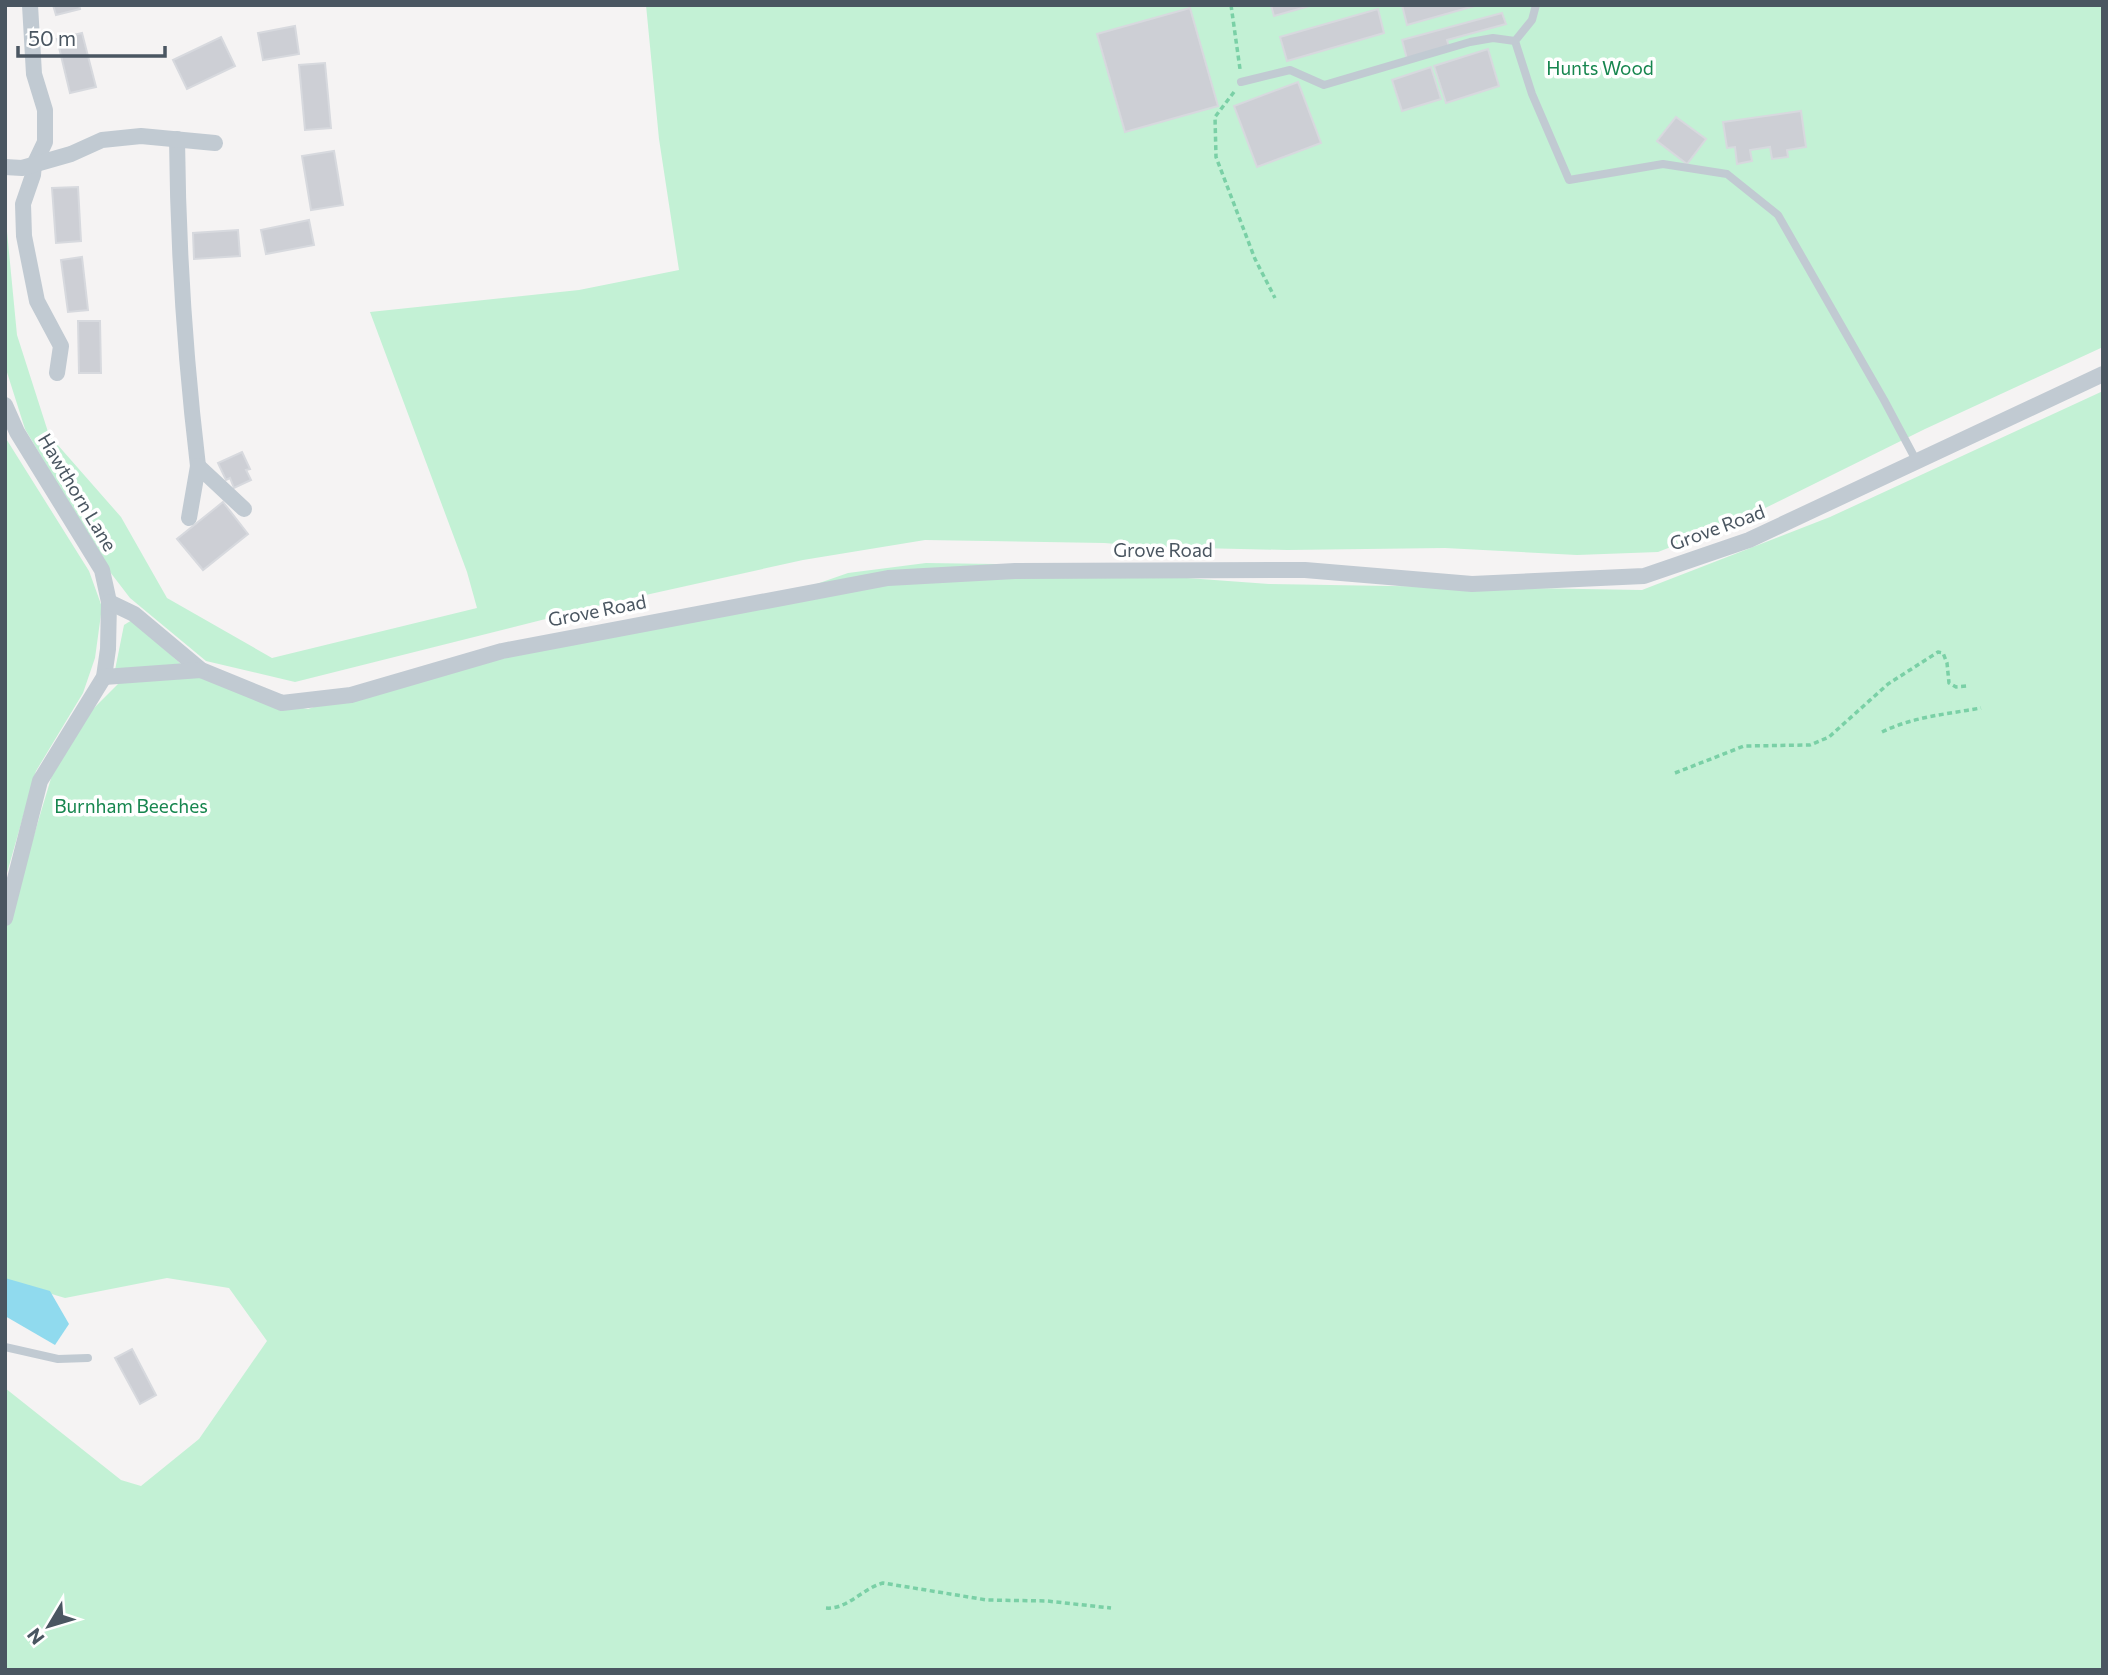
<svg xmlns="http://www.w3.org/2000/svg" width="2108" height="1675" font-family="Commissioner,sans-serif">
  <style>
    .green { fill: #c3f1d5 }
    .water { fill: #90daee }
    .building { fill: #cdcfd5; stroke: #d7d9de; stroke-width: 2 }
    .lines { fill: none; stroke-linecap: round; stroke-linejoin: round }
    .path { stroke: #7ad0a6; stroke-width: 3.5; stroke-dasharray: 5 3.5; stroke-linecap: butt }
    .service { stroke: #c1cad2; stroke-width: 8 }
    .minor { stroke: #c1cad2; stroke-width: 16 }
    .labels { text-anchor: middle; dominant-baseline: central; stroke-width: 7; stroke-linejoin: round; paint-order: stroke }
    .park-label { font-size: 19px; fill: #17864f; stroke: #fff }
    .street-label { font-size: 19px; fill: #4a5661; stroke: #fff }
  </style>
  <rect width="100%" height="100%" fill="#f5f3f3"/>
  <g class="green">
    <path d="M 646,5 L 2103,5 L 2103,347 L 1925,429 L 1745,518 L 1658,552 L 1577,555 L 1445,548 L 1287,550 L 1157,547 L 1104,543 L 925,540 L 803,560 L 605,604 L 295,682 L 206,661 L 130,598 L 107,568 L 25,429 L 5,366 L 5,211 L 17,335 L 49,435 L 121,517 L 167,598 L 272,658 L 477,608 L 467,572 L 370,312 L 579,290 L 679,270 L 659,139 Z"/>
    <path d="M 2103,391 L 2103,1670 L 5,1670 L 5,1388 L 121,1480 L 141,1486 L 199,1439 L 267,1341 L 229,1288 L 167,1278 L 65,1298 L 5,1280 L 5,932 L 52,775 L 84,718 L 121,681 L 195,676 L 267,701 L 308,709 L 443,663 L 756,605 L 848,573 L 926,563 L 995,564 L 1269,584 L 1642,590 L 1830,517 Z"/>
    <path d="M 5,437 L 89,571 L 102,607 L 95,658 L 83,693 L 36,771 L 5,880 Z"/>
    <path d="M 132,620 L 181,664 L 115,670 L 124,625 Z"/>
  </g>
  <path class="water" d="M 5,1278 L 50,1291 L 69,1324 L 55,1345 L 5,1316 Z"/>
  <g class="building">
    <path d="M 53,5 L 79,5 L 80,9 L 56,15 Z"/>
    <path d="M 1271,5 L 1313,5 L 1274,16 Z"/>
    <path d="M 1402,5 L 1478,5 L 1407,25 Z"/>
    <path d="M 1190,8 L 1218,106 L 1125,132 L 1097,34 Z"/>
    <path d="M 1378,9 L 1384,33 L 1287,61 L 1280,37 Z"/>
    <path d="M 1502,13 L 1506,24 L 1447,40 L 1449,47 L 1407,59 L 1402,40 Z"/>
    <path d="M 295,26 L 299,54 L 263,60 L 258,33 Z"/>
    <path d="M 82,33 L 96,87 L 70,93 L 57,39 Z"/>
    <path d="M 221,37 L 235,66 L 187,89 L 173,60 Z"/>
    <path d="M 1488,49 L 1499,86 L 1446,103 L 1434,66 Z"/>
    <path d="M 325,63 L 331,128 L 305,130 L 299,65 Z"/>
    <path d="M 1431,67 L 1441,99 L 1402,111 L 1392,80 Z"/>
    <path d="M 1298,82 L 1321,143 L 1257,167 L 1234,106 Z"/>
    <path d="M 1801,111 L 1806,147 L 1787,150 L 1788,157 L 1772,159 L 1770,147 L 1750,150 L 1752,161 L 1737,164 L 1735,147 L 1727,148 L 1723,122 Z"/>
    <path d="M 1676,117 L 1706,139 L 1687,164 L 1657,141 Z"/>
    <path d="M 334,151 L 343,205 L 311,210 L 302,156 Z"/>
    <path d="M 78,187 L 81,241 L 56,243 L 52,188 Z"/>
    <path d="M 309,220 L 314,245 L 266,254 L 261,230 Z"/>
    <path d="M 238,230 L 240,256 L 194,259 L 193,233 Z"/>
    <path d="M 82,257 L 88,310 L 68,312 L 61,260 Z"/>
    <path d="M 78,321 L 100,321 L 101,373 L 79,373 Z"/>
    <path d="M 242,452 L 250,469 L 246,470 L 251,480 L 234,488 L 230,478 L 226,480 L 218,463 Z"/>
    <path d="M 223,502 L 248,534 L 203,570 L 177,539 Z"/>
    <path d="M 132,1349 L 156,1395 L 140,1404 L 115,1358 Z"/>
  </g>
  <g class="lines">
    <g class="path">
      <path d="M 1231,5 L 1240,69"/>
      <path d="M 1234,92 L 1215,117 L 1216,157 L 1255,259 L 1275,298"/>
      <path d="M 1882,732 C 1912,717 1947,714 1981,708"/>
      <path d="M 1675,773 L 1744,746 L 1810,745 L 1829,737 L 1888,684 L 1938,652 L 1943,653 L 1947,663 L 1949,683 L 1956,687 L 1967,686"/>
      <path d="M 826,1608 C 847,1610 863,1588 883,1583 L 987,1600 L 1047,1601 L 1111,1608"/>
    </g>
    <g class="service">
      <path d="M 1536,5 L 1532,20 L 1515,41 L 1532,94 L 1569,180 L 1663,164 L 1727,174 L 1778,215 L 1884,400 L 1917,462"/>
      <path d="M 1241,82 L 1290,70 L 1324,85 L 1470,42 L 1493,38 L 1515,41"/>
      <path d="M 5,1347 L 58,1359 L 88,1358"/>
    </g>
    <g class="minor">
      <path d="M 30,5 L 34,74 L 45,110 L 45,142 L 34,165 L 33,175 L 23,204 L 24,236 L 37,301 L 61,346 L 57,373"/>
      <path d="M 177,139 C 178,249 185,357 198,466"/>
      <path d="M 5,167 L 22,168 L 71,154 L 102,140 L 141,136 L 215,143"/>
      <path d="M 5,405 L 17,432 L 102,570 L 109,602 L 108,649 L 104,677 L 40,781 L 5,918"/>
      <path d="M 189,518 L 198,466 L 244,509"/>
      <path d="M 109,602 L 134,614 L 201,670 L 282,703 L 351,695 L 502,651 L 888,578 L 1015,571 L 1305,570 L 1472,584 L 1644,576 L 1749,540 L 2103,374"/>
      <path d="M 104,677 L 201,670"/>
    </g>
  </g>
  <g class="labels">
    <g class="park-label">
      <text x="1600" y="67">Hunts Wood</text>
      <text x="131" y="805">Burnham Beeches</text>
    </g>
    <g class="street-label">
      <text transform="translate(78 492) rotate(59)">Hawthorn Lane</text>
      <text transform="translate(1717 527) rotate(-20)">Grove Road</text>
      <text x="1163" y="549">Grove Road</text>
      <text transform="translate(597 610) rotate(-11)">Grove Road</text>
    </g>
  </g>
  <rect width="2108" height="1675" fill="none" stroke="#4a5661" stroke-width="14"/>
  <g transform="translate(49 1626) rotate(232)" stroke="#ffffff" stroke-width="5" paint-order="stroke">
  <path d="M0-5L12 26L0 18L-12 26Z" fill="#4a5661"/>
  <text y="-10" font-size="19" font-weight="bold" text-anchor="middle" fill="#4a5661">N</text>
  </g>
  <path d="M18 46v10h147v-10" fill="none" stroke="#4a5661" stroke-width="3.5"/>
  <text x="28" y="46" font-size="21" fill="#4a5661" stroke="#ffffff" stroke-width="5" paint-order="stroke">50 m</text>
</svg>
